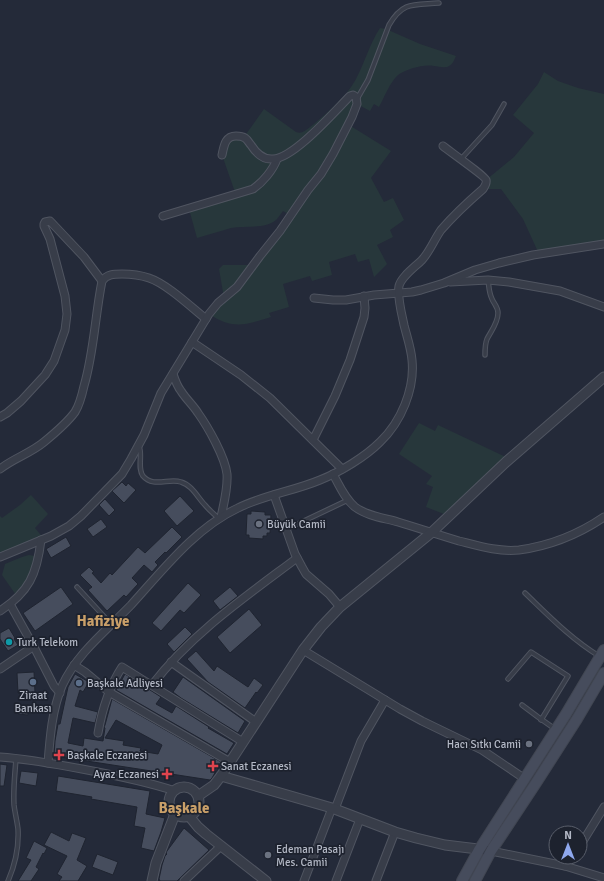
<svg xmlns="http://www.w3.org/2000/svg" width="604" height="881" font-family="Signika,sans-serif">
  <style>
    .green { fill: #27373b }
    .building { fill: #464d5d; stroke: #1f2430; fill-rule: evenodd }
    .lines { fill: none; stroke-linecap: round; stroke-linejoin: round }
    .service-casing { stroke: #505561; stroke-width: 5.5 }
    .minor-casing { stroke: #505561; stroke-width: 9 }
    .tertiary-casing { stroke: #505561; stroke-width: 11 }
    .secondary-casing { stroke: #414652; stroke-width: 12 }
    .service { stroke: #383d49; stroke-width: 3.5 }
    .minor { stroke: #383d49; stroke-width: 7 }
    .tertiary { stroke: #383d49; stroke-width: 9 }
    .secondary { stroke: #464c5c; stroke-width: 10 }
    .worship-dot { fill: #6b7280; stroke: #1d222e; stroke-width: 1.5 }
    .culture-dot { fill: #0f9aa8; stroke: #1d222e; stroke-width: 1.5 }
    .service-dot { fill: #5c6f8a; stroke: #1d222e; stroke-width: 1.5 }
    .health-dot { fill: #e0444e; stroke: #1d222e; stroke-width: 1.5 }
    .labels { text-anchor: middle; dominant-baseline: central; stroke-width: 3.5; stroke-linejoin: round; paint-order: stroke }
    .poi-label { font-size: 11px; fill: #b3b8c5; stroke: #1d222e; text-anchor: start }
    .district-label { font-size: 15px; font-weight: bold; fill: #caa069; stroke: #1d222e }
  </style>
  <rect width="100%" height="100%" fill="#242a39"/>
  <g class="green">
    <path d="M 380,28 L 386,29 L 420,44 L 456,56 C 454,60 453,64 449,66 C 444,69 439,66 434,66 C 423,64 407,69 398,75 C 390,82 384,98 379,107 L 374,104 L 370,111 L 357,104 L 349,125 L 391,151 L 371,178 L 384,202 L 393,198 L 404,220 L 390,230 L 393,237 L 377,245 L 387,264 L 374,277 L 369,259 L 358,262 L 355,254 L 329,262 L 332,275 L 312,281 L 310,276 L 283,284 L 289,307 L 269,313 L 271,317 C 245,325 234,330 209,314 L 224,298 L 219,269 L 223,265 L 253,265 L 290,215 L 283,211 C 281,214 279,216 277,219 C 266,230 245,225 231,228 C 220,231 208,235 197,238 L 189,209 L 236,195 L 222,155 L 227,139 L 244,137 L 264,109 L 296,132 C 303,135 308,128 314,124 C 329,111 347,96 356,79 C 365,62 370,43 380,28 Z"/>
    <path d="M 544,72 L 558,81 L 578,88 L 604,94 L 604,244 L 539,254 L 523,219 L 501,189 L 483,189 L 486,180 L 514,157 L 534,133 L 513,115 L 538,84 Z"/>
    <path d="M 419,423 L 435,431 L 438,425 L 510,459 L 449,516 L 426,507 L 433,487 L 426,484 L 432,476 L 399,454 Z"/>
    <path d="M 31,495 L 48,514 L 35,528 L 44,539 L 0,553 L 0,516 L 2,518 L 20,505 Z"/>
    <path d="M 29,555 L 35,556 C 30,572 28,584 16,595 L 2,575 L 5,564 L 22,557 Z"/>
  </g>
  <g class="building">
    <path d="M 122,482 L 126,486 L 128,483 L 136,490 L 124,503 L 112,491 Z"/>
    <path d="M 180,496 L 194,511 L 177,526 L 164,511 Z"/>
    <path d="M 105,499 L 115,510 L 109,516 L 99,505 Z"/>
    <path d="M 251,511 L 265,512 L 265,515 L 271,515 L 270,533 L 267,533 L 267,536 L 263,536 L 263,539 L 249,538 L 249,535 L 246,535 L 247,514 L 251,514 Z"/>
    <path d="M 101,519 L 107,527 L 93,537 L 87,529 Z"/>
    <path d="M 172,527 L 182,537 L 166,553 L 165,552 L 155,562 L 158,565 L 152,572 L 144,565 L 132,578 L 138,584 L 126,597 L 124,595 L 107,611 L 88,590 L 92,587 L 80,575 L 89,567 L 94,572 L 92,573 L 101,583 L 110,573 L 112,575 L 138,547 L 145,553 Z"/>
    <path d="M 66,537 L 71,546 L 51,558 L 46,549 Z"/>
    <path d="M 188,583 L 201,595 L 184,613 L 180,610 L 161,631 L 152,623 Z"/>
    <path d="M 61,587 L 73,604 L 35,631 L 23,613 Z"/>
    <path d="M 230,587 L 238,596 L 220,610 L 213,601 Z"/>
    <path d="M 249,609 L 262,625 L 230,653 L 217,637 Z"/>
    <path d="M 185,627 L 192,634 L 174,652 L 167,644 Z"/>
    <path d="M 9,628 L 15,638 L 14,639 L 18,645 L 8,651 L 0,639 L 0,633 Z"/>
    <path d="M 196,651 L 214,671 L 217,666 L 248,687 L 254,678 L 263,685 L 257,693 L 256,692 L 245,708 L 208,682 L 187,659 Z"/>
    <path d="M 34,672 L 35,693 L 18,693 L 17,673 Z"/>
    <path d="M 75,674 L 89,682 L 83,692 L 80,690 L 75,706 L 98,712 L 95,723 L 73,718 L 68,743 L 83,746 L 84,738 L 103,741 L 105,728 L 104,727 L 105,725 L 112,699 L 221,762 L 212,778 L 210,780 L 54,756 L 55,741 L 58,724 L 60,724 L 68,687 ZM 116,720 L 162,745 L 158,754 L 140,751 L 141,748 L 123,745 L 124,741 L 105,738 Z"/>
    <path d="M 125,674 L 161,697 L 156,704 L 172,713 L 176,706 L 209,727 L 208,728 L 234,743 L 227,754 L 116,690 Z"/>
    <path d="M 183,677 L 245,721 L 238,733 L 181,698 L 173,692 Z"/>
    <path d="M 19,705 L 28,705 L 28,715 L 18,714 Z"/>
    <path d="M 0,764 L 7,765 L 4,786 L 0,786 Z"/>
    <path d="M 21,771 L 38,773 L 36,786 L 19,783 Z"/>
    <path d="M 58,776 L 150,791 L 146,814 L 165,818 L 161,832 L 154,851 L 141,848 L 145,828 L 134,826 L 137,807 L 91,799 L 92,797 L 56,791 Z"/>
    <path d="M 184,828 L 209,850 L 177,881 L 160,881 L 159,879 L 162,865 L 165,856 L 167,854 L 166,853 L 167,851 Z"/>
    <path d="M 51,832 L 69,841 L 72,833 L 86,838 L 77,860 L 87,866 L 78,881 L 59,881 L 62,877 L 57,874 L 67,856 L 44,845 Z"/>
    <path d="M 34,841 L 47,848 L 44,854 L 43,853 L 36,867 L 39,869 L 31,881 L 18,881 L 31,860 L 26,858 Z"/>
    <path d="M 97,854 L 118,862 L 113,875 L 92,867 Z"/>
  </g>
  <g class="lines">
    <g class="service-casing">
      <g id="service">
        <path d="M 357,99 L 368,80 L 389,25 C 403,1 414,5 439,3"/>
        <path d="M 461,159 L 492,125 L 504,104"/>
        <path d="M 485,355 C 485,349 485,344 487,339 C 491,331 498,323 498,313 C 498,307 494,304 492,299 C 489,293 489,287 488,280"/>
        <path d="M 139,446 C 143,455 137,468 143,476 C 153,488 169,478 181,482 C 192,485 198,498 205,505 C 209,510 214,514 218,518"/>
        <path d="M 287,529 L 348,500"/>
        <path d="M 77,587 L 111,624"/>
        <path d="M 525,593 C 548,615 571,639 599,656"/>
        <path d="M 508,679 L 531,652 L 568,676 L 541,720"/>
        <path d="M 522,705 L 538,717 L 555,729"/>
        <path d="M 8,881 C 15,865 19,847 18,829 C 17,821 15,813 14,805 C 13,789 15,774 16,758"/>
      </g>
    </g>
    <g class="minor-casing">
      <g id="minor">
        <path d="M 163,216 L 253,189 C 263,182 273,170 277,159"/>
        <path d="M 450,282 L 488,280 L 509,282 L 560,291 L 604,307"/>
        <path d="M 314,298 L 333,300 L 346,300 L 374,295 L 412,292 L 421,290 L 444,283 L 475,270 L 499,263 L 533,255 L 604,244"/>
        <path d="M 192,342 L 241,375 L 270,398 L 342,469"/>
        <path d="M 173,374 C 175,380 177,386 181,391 C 186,399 193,405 198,413 C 208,427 225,457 227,474 C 228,488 224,503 221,517"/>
        <path d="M 0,417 L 7,413 L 21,401 L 45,375 L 54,361 L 65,330 L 67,314 L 65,296 L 50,239 L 44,226 L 44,224 L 45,222 L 50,221 L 84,257 L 102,281"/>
        <path d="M 313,440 L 335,396 L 350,360 L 364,317 L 365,308 L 364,296"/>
        <path d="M 0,469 C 14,458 31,453 44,442 C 55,433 67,423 75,412 C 80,404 82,395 84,386 C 94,352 95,316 102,281 C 107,274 114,274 122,274 C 131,274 140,275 149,278 C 167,284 191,307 206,319"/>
        <path d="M 333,474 C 339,485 345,499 355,507 C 367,516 384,518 398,522 C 418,528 439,535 459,541 C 479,546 498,552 519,550 C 549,546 579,534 604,517"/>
        <path d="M 274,495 L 295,554 L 302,567 L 306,574 L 329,594 L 340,607"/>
        <path d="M 0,557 L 51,536 L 69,526 L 81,516 L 122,474 L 131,459 L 144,435 L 161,393 L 209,314 L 218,303 L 237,287 L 260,256 L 280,231 L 308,190 L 321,174 L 333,154 L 352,117 L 357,104 L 356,97 L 353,95 L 350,96 C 334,112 294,158 273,159 C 263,160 256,153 251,145 C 249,143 248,140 245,138 C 242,136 240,136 236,136 C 225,136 224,146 222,155"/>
        <path d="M 10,604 L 35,649 L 54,686 L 60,693"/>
        <path d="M 0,611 C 29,592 37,574 41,540"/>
        <path d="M 303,650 L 400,709 L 422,721 L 482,750 L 525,779"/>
        <path d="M 171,662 L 256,722"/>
        <path d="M 74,665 L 85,672 L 109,692 L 230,762"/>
        <path d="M 0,669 L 34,646"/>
        <path d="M 152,685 C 191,634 245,597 297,558"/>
        <path d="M 98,733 C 102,710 109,687 122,667 L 243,742"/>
        <path d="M 0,757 C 28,759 55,764 82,769 C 114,775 145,781 175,791"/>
        <path d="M 48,763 C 50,737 52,710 62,686 C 77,653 107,630 131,605 C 163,570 195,528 238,508 C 264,495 294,491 320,480 C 340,472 365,457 380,442 C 401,422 415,389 412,360 C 411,348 407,337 404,325 C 402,315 397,297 399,286 C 401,277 415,267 422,260 C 430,251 434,240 441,230 C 454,215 468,202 483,189 C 485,186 487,183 486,180 C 485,176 449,151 443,146"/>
        <path d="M 335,809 L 361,741 L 385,700"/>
        <path d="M 580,846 L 604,807"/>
        <path d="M 491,851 L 565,866 L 604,878"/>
        <path d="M 565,866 L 572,857"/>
        <path d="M 184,881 L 221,846"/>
        <path d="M 304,881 L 332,808"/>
        <path d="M 336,881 L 360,819"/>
        <path d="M 376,881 L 395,832"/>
      </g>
    </g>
    <g class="tertiary-casing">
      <g id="tertiary">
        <path d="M 221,776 L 332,808 L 395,832 L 416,838 L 445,845 L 486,850"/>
        <circle cx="184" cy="802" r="15"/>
        <path d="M 198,796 L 214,785 L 221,776 L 303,650 L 321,627 L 340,607 L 431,533 L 506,462 L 604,377"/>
        <path d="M 189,816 L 198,827 L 206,834 L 266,881"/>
        <path d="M 152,881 L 156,863 L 175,814"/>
      </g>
    </g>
    <g class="secondary-casing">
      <g id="secondary">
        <path d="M 462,881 L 479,850 L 566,714 L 604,650"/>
        <path d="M 475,881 L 491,851 L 536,783 L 577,719 L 604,673"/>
      </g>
    </g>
    <use href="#service" class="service"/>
    <use href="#minor" class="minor"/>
    <use href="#tertiary" class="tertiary"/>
    <use href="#secondary" class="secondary"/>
  </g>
  <g class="worship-dot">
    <circle cx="259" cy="524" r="4"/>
    <circle cx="529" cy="744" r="4"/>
    <circle cx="268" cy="855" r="4"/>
  </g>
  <circle class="culture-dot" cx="9" cy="642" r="4"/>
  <g class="service-dot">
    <circle cx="33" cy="682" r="4"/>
    <circle cx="79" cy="683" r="4"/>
  </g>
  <g class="health-dot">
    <path d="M57 749h4v4h4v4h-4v4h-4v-4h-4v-4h4z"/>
    <path d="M211 760h4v4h4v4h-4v4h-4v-4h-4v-4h4z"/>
    <path d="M165 768h4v4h4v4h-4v4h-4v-4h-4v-4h4z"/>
  </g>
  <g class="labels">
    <g class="poi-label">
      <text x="267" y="524">Büyük Camii</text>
      <text x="17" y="642">Turk Telekom</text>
      <text x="87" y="683">Başkale Adliyesi</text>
      <text x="33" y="695" text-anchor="middle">Ziraat<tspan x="33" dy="13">Bankası</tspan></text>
      <text x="521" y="744" text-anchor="end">Hacı Sıtkı Camii</text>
      <text x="67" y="755">Başkale Eczanesi</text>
      <text x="221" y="766">Sanat Eczanesi</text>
      <text x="159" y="774" text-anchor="end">Ayaz Eczanesi</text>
      <text x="276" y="849">Edeman Pasajı<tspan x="276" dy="13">Mes. Camii</tspan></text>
    </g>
    <g class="district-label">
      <text x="103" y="621">Hafiziye</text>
      <text x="184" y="808">Başkale</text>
    </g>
  </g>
  <g transform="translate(568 845)"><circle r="19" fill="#1d222e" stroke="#595e6a"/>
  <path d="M0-3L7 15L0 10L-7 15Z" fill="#8fa8ee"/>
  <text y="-6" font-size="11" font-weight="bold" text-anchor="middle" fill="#b3b8c5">N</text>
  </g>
</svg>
